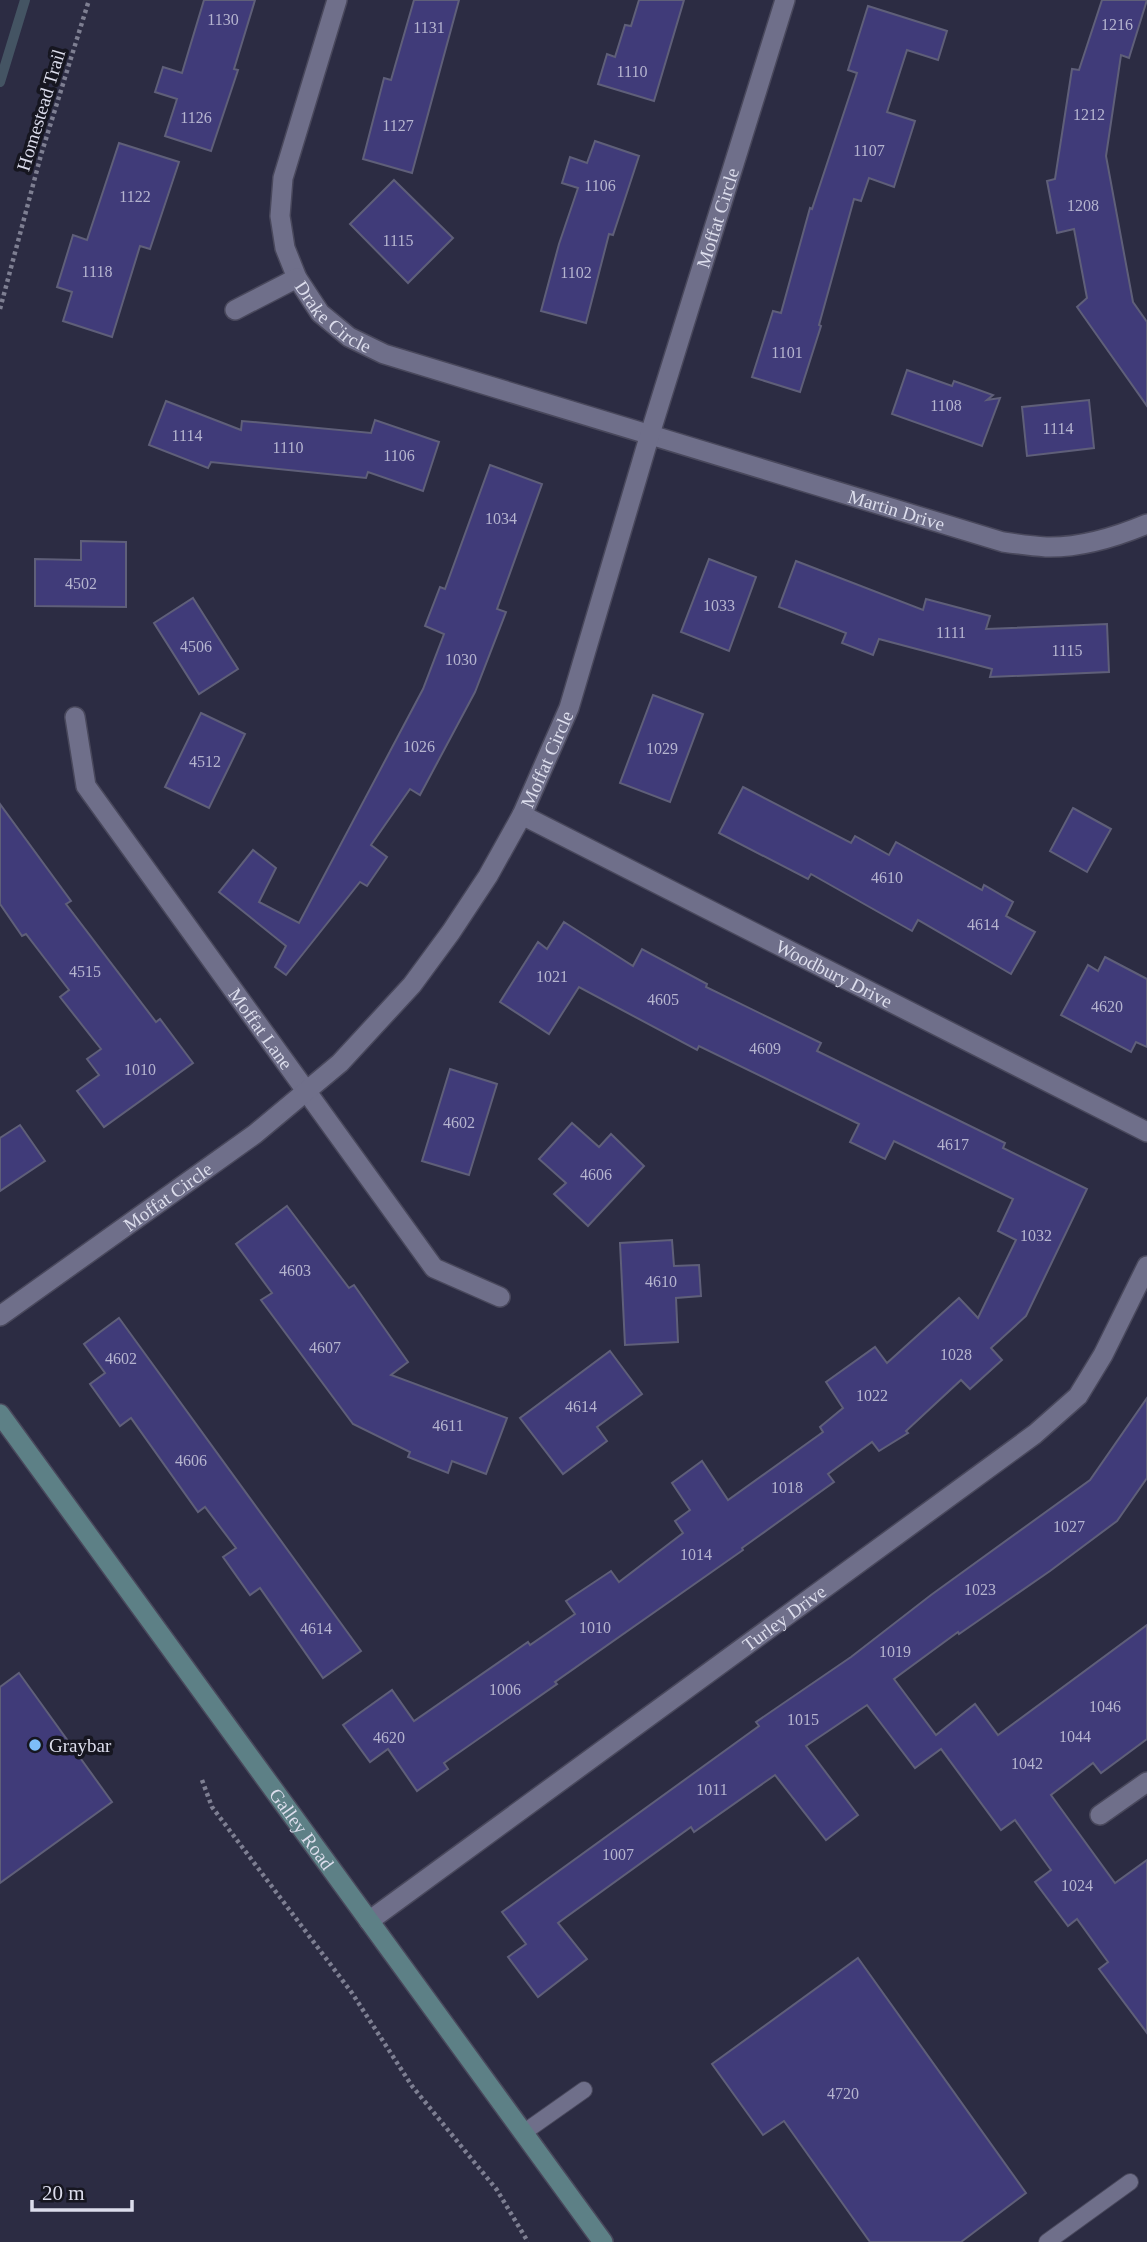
<svg xmlns="http://www.w3.org/2000/svg" width="1147" height="2242" font-family="Georgia,serif">
  <style>
    .lines { fill: none; stroke-linecap: round; stroke-linejoin: round }
    .stream { stroke: #445463; stroke-width: 10 }
    .building { fill: #403b79; stroke: #5f5f79; stroke-width: 2 }
    .service-casing { stroke: #49485c; stroke-width: 18 }
    .minor-casing { stroke: #49485c; stroke-width: 22 }
    .secondary-casing { stroke: #49485c; stroke-width: 22 }
    .path { stroke: #7e7f92; stroke-width: 4.5; stroke-dasharray: 3.5 3.5; stroke-linecap: butt }
    .service { stroke: #6f6f8a; stroke-width: 16 }
    .minor { stroke: #6f6f8a; stroke-width: 19 }
    .secondary { stroke: #5d8086; stroke-width: 19 }
    .poi-dot { fill: #7dbef9; stroke: #161620; stroke-width: 2.5 }
    .labels { text-anchor: middle; dominant-baseline: central; stroke-width: 7; stroke-linejoin: round; paint-order: stroke }
    .number-label { font-size: 16px; fill: #b5b4cf }
    .street-label { font-size: 19px; fill: #dcddec; stroke: #161620 }
    .poi-label { font-size: 19px; fill: #dcddec; stroke: #161620; text-anchor: start }
  </style>
  <rect width="100%" height="100%" fill="#2c2c43"/>
  <g class="lines">
    <path class="stream" d="M 0,82 L 25,0"/>
  </g>
  <g class="building">
    <path d="M 204,0 L 255,0 L 234,69 L 238,70 L 211,151 L 165,136 L 177,99 L 155,92 L 163,67 L 182,73 Z"/>
    <path d="M 414,0 L 459,0 L 412,173 L 363,159 L 384,78 L 391,80 Z"/>
    <path d="M 639,0 L 684,0 L 654,101 L 598,84 L 607,54 L 615,57 L 625,25 L 631,26 Z"/>
    <path d="M 1102,0 L 1147,0 L 1129,58 L 1121,55 L 1106,156 L 1133,302 L 1147,322 L 1147,406 L 1077,307 L 1087,298 L 1074,229 L 1057,233 L 1047,181 L 1055,179 L 1072,69 L 1079,70 Z"/>
    <path d="M 868,6 L 947,31 L 938,60 L 907,50 L 887,112 L 915,121 L 894,187 L 869,178 L 861,201 L 854,199 L 819,325 L 821,326 L 800,392 L 752,377 L 773,311 L 781,313 L 810,208 L 812,209 L 857,73 L 848,70 Z"/>
    <path d="M 595,141 L 639,156 L 613,235 L 609,234 L 586,323 L 541,311 L 559,244 L 578,188 L 562,183 L 570,157 L 587,163 Z"/>
    <path d="M 119,143 L 179,162 L 150,249 L 140,246 L 112,337 L 63,321 L 72,292 L 57,287 L 73,235 L 87,240 Z"/>
    <path d="M 394,180 L 453,238 L 408,283 L 350,224 Z"/>
    <path d="M 907,370 L 952,386 L 954,381 L 993,395 L 987,400 L 1000,398 L 982,446 L 892,414 Z"/>
    <path d="M 1089,400 L 1094,448 L 1027,456 L 1022,407 Z"/>
    <path d="M 166,401 L 241,430 L 242,421 L 371,433 L 375,420 L 439,442 L 423,491 L 368,472 L 366,478 L 211,462 L 208,468 L 149,445 Z"/>
    <path d="M 490,465 L 542,484 L 497,609 L 506,612 L 475,692 L 420,795 L 410,789 L 371,845 L 387,857 L 367,886 L 360,882 L 286,975 L 275,967 L 286,946 L 219,892 L 253,850 L 276,868 L 259,902 L 299,923 L 423,689 L 444,634 L 425,626 L 440,587 L 445,589 Z"/>
    <path d="M 81,541 L 126,542 L 126,607 L 35,606 L 35,559 L 81,560 Z"/>
    <path d="M 709,559 L 756,577 L 729,651 L 681,632 Z"/>
    <path d="M 796,561 L 923,610 L 926,599 L 990,616 L 986,629 L 1107,624 L 1109,672 L 990,677 L 992,669 L 879,639 L 873,655 L 842,643 L 846,633 L 779,607 Z"/>
    <path d="M 193,598 L 238,669 L 199,694 L 154,623 Z"/>
    <path d="M 653,695 L 703,714 L 670,802 L 620,783 Z"/>
    <path d="M 201,713 L 245,734 L 209,808 L 165,787 Z"/>
    <path d="M 743,787 L 851,843 L 855,836 L 889,855 L 896,842 L 982,890 L 984,885 L 1013,902 L 1006,916 L 1035,932 L 1011,974 L 918,920 L 912,931 L 811,874 L 808,879 L 719,833 Z"/>
    <path d="M 0,804 L 71,901 L 66,904 L 156,1022 L 160,1019 L 193,1063 L 104,1127 L 77,1091 L 99,1075 L 87,1059 L 101,1049 L 60,997 L 69,990 L 26,934 L 22,936 L 0,904 Z"/>
    <path d="M 1073,808 L 1111,829 L 1087,872 L 1050,851 Z"/>
    <path d="M 564,922 L 633,966 L 642,949 L 707,984 L 706,987 L 821,1043 L 817,1051 L 1005,1143 L 1003,1148 L 1087,1189 L 1026,1316 L 991,1348 L 1002,1360 L 970,1389 L 961,1380 L 906,1431 L 908,1433 L 879,1451 L 872,1442 L 828,1474 L 834,1482 L 742,1548 L 743,1550 L 555,1682 L 557,1684 L 444,1763 L 448,1769 L 417,1791 L 388,1749 L 370,1762 L 343,1725 L 392,1690 L 414,1721 L 528,1642 L 530,1645 L 575,1614 L 566,1601 L 611,1571 L 619,1582 L 683,1533 L 675,1521 L 690,1510 L 672,1483 L 702,1461 L 728,1500 L 823,1432 L 820,1427 L 843,1408 L 826,1382 L 875,1347 L 887,1363 L 959,1298 L 978,1318 L 1016,1240 L 998,1231 L 1013,1199 L 894,1141 L 885,1159 L 850,1142 L 859,1124 L 699,1046 L 697,1050 L 579,987 L 549,1034 L 500,1002 L 538,942 L 547,949 Z"/>
    <path d="M 1105,957 L 1147,979 L 1147,1047 L 1136,1042 L 1131,1052 L 1061,1015 L 1088,965 L 1098,971 Z"/>
    <path d="M 450,1069 L 497,1084 L 469,1175 L 422,1161 Z"/>
    <path d="M 572,1123 L 599,1147 L 611,1134 L 644,1166 L 588,1226 L 554,1194 L 566,1183 L 539,1159 Z"/>
    <path d="M 20,1125 L 45,1161 L 0,1191 L 0,1138 Z"/>
    <path d="M 287,1206 L 349,1288 L 354,1285 L 408,1362 L 391,1375 L 507,1418 L 486,1474 L 452,1461 L 448,1473 L 408,1457 L 410,1452 L 353,1424 L 261,1300 L 272,1293 L 236,1244 Z"/>
    <path d="M 672,1240 L 674,1266 L 699,1265 L 701,1296 L 676,1298 L 678,1342 L 625,1345 L 620,1243 Z"/>
    <path d="M 119,1318 L 361,1651 L 323,1678 L 260,1588 L 250,1595 L 223,1557 L 236,1548 L 205,1507 L 198,1512 L 131,1418 L 120,1426 L 90,1384 L 105,1373 L 84,1344 Z"/>
    <path d="M 610,1351 L 642,1394 L 597,1427 L 607,1441 L 563,1474 L 520,1418 Z"/>
    <path d="M 1147,1398 L 1147,1478 L 1117,1521 L 1050,1571 L 959,1634 L 958,1632 L 894,1679 L 936,1735 L 975,1704 L 998,1735 L 1147,1625 L 1147,1739 L 1101,1773 L 1093,1763 L 1051,1795 L 1115,1883 L 1147,1860 L 1147,2033 L 1099,1969 L 1108,1962 L 1077,1919 L 1068,1926 L 1035,1882 L 1051,1870 L 1015,1820 L 1001,1830 L 941,1749 L 915,1768 L 867,1705 L 806,1746 L 858,1815 L 826,1840 L 775,1775 L 694,1832 L 691,1827 L 558,1923 L 587,1959 L 538,1997 L 508,1957 L 526,1944 L 502,1912 L 759,1726 L 756,1722 L 851,1657 L 931,1595 L 1090,1480 Z"/>
    <path d="M 19,1673 L 112,1802 L 0,1883 L 0,1687 Z"/>
    <path d="M 858,1958 L 1026,2193 L 961,2242 L 870,2242 L 784,2121 L 763,2135 L 712,2064 Z"/>
  </g>
  <g class="lines">
    <g class="service-casing">
      <g id="service">
        <path d="M 523,2133 L 584,2090"/>
        <path d="M 1047,2242 L 1130,2182"/>
      </g>
    </g>
    <g class="minor-casing">
      <g id="minor">
        <path id="s1" d="M 337,0 L 283,178 L 280,216 L 285,248 L 297,278 L 320,313 L 349,337 L 384,354 L 1003,542 C 1017,544 1032,546 1046,547 C 1080,548 1116,537 1147,524"/>
        <path d="M 235,310 L 297,278"/>
        <path id="s2" d="M 75,717 L 86,786 L 434,1268 L 500,1297"/>
        <path id="s3" d="M 522,815 L 1147,1132"/>
        <path id="s4" d="M 0,1316 L 255,1134 L 340,1063 L 412,985 L 451,932 L 488,876 L 522,815 L 569,708 L 650,434 L 785,0"/>
        <path d="M 1100,1815 L 1147,1782"/>
        <path id="s5" d="M 369,1921 L 1035,1434 L 1078,1396 L 1103,1355 L 1147,1266"/>
      </g>
    </g>
    <g class="secondary-casing">
      <g id="secondary">
        <path id="s6" d="M 0,1414 L 603,2242"/>
      </g>
    </g>
    <g class="path">
      <path d="M 0,309 L 41,155 L 89,0"/>
      <path d="M 202,1780 L 212,1807 L 352,1993 L 412,2086 L 497,2190 L 528,2242"/>
    </g>
    <use href="#service" class="service"/>
    <use href="#minor" class="minor"/>
    <use href="#secondary" class="secondary"/>
  </g>
  <circle class="poi-dot" cx="35" cy="1745" r="7"/>
  <g class="labels">
    <g class="number-label">
      <text x="223" y="19">1130</text>
      <text x="1117" y="24">1216</text>
      <text x="429" y="27">1131</text>
      <text x="632" y="71">1110</text>
      <text x="1089" y="114">1212</text>
      <text x="196" y="117">1126</text>
      <text x="398" y="125">1127</text>
      <text x="869" y="150">1107</text>
      <text x="600" y="185">1106</text>
      <text x="135" y="196">1122</text>
      <text x="1083" y="205">1208</text>
      <text x="398" y="240">1115</text>
      <text x="97" y="271">1118</text>
      <text x="576" y="272">1102</text>
      <text x="787" y="352">1101</text>
      <text x="946" y="405">1108</text>
      <text x="1058" y="428">1114</text>
      <text x="187" y="435">1114</text>
      <text x="288" y="447">1110</text>
      <text x="399" y="455">1106</text>
      <text x="501" y="518">1034</text>
      <text x="81" y="583">4502</text>
      <text x="719" y="605">1033</text>
      <text x="951" y="632">1111</text>
      <text x="196" y="646">4506</text>
      <text x="1067" y="650">1115</text>
      <text x="461" y="659">1030</text>
      <text x="419" y="746">1026</text>
      <text x="662" y="748">1029</text>
      <text x="205" y="761">4512</text>
      <text x="887" y="877">4610</text>
      <text x="983" y="924">4614</text>
      <text x="85" y="971">4515</text>
      <text x="552" y="976">1021</text>
      <text x="663" y="999">4605</text>
      <text x="1107" y="1006">4620</text>
      <text x="765" y="1048">4609</text>
      <text x="140" y="1069">1010</text>
      <text x="459" y="1122">4602</text>
      <text x="953" y="1144">4617</text>
      <text x="596" y="1174">4606</text>
      <text x="1036" y="1235">1032</text>
      <text x="295" y="1270">4603</text>
      <text x="661" y="1281">4610</text>
      <text x="325" y="1347">4607</text>
      <text x="956" y="1354">1028</text>
      <text x="121" y="1358">4602</text>
      <text x="872" y="1395">1022</text>
      <text x="581" y="1406">4614</text>
      <text x="448" y="1425">4611</text>
      <text x="191" y="1460">4606</text>
      <text x="787" y="1487">1018</text>
      <text x="1069" y="1526">1027</text>
      <text x="696" y="1554">1014</text>
      <text x="980" y="1589">1023</text>
      <text x="595" y="1627">1010</text>
      <text x="316" y="1628">4614</text>
      <text x="895" y="1651">1019</text>
      <text x="505" y="1689">1006</text>
      <text x="1105" y="1706">1046</text>
      <text x="803" y="1719">1015</text>
      <text x="1075" y="1736">1044</text>
      <text x="389" y="1737">4620</text>
      <text x="1027" y="1763">1042</text>
      <text x="712" y="1789">1011</text>
      <text x="618" y="1854">1007</text>
      <text x="1077" y="1885">1024</text>
      <text x="843" y="2093">4720</text>
    </g>
    <g class="street-label">
      <text transform="translate(41 110) rotate(-73)">Homestead Trail</text>
      <text stroke="none"><textPath href="#s4" startOffset="1362">Moffat Circle</textPath></text>
      <text stroke="none"><textPath href="#s1" startOffset="343">Drake Circle</textPath></text>
      <text stroke="none"><textPath href="#s1" startOffset="943">Martin Drive</textPath></text>
      <text stroke="none"><textPath href="#s4" startOffset="794">Moffat Circle</textPath></text>
      <text stroke="none"><textPath href="#s3" startOffset="350">Woodbury Drive</textPath></text>
      <text stroke="none"><textPath href="#s2" startOffset="369">Moffat Lane</textPath></text>
      <text stroke="none"><textPath href="#s4" startOffset="206">Moffat Circle</textPath></text>
      <text stroke="none"><textPath href="#s5" startOffset="514">Turley Drive</textPath></text>
      <text stroke="none"><textPath href="#s6" startOffset="513">Galley Road</textPath></text>
    </g>
    <g class="poi-label">
      <text x="49" y="1745">Graybar</text>
    </g>
  </g>
  <path d="M32 2200v10h100v-10" fill="none" stroke="#dcddec" stroke-width="3.5"/>
  <text x="42" y="2200" font-size="21" fill="#dcddec" stroke="#161620" stroke-width="5" paint-order="stroke">20 m</text>
</svg>
